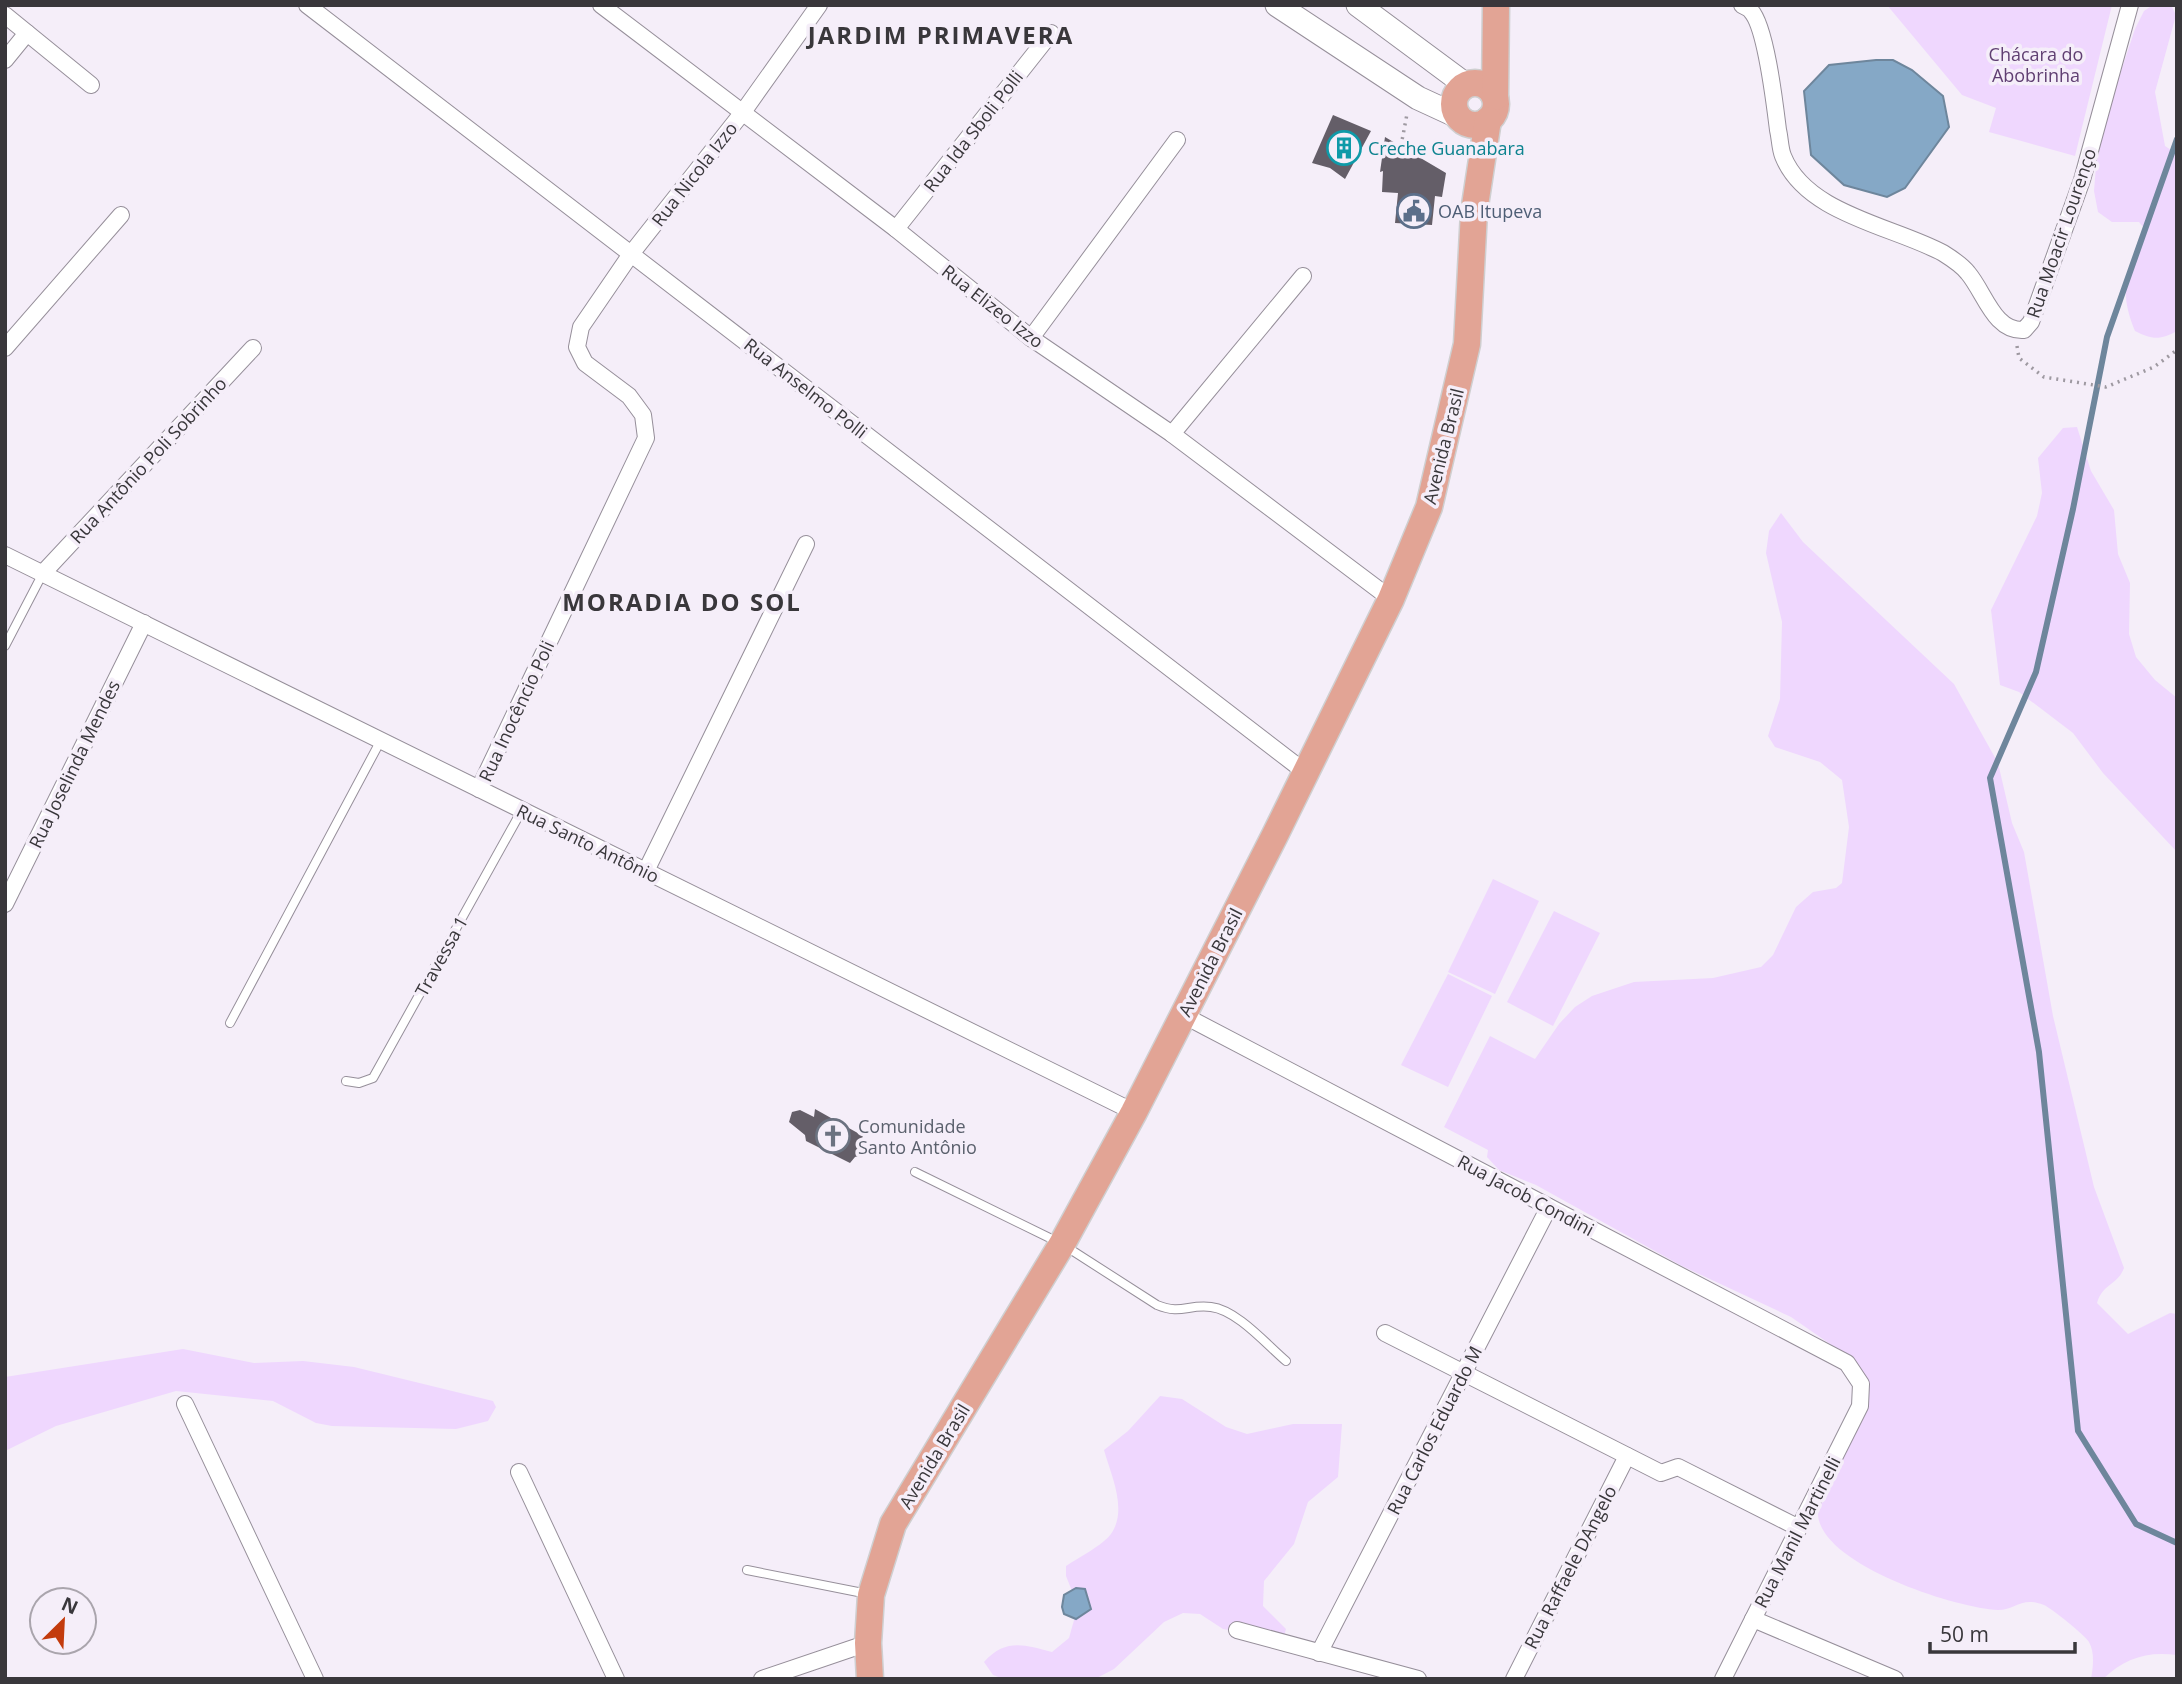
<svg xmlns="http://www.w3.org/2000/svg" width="2182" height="1684" font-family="'Open Sans',sans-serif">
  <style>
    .green { fill: #efd7fe }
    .water { fill: #85a8c6; stroke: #6e869c; stroke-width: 2 }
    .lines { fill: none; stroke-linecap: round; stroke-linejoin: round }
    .stream { stroke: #6e869c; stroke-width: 6 }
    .building { fill: #645e68 }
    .lane-casing { stroke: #968f9a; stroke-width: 10 }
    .street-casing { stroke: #968f9a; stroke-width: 18 }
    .secondary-casing { stroke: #968f9a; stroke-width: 25 }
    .primary-casing { stroke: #cfcfd0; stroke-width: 29 }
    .path { stroke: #9e99a1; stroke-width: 3.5; stroke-dasharray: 2 5; stroke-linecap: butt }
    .lane { stroke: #fff; stroke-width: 8 }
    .street { stroke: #fff; stroke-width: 16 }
    .secondary { stroke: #fff; stroke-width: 23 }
    .primary { stroke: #e2a495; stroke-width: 26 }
    .labels { text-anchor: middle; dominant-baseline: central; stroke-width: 7; stroke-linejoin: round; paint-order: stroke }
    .park-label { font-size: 18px; fill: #603f72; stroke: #f5eef9 }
    .street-label { font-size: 18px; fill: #39373b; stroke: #f5eef9 }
    .culture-label { font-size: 18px; fill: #0d838f; stroke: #f5eef9; text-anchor: start }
    .service-label { font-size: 18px; fill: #4e5e75; stroke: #f5eef9; text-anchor: start }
    .worship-label { font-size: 18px; fill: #5b616d; stroke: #f5eef9; text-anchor: start }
    .district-label { font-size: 24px; font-weight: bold; letter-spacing: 2px; fill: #39373b; stroke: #f5eef9 }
  </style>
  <rect width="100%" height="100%" fill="#f5eef9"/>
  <g class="green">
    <path d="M 1887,5 L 2112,5 L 2075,156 L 1989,132 L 1996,108 L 1962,95 Z"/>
    <path d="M 2153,5 L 2171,5 L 2176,15 L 2155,92 L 2165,146 L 2171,150 L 2177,144 L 2177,331 C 2161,340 2152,340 2135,331 C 2117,288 2128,269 2144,228 L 2139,222 L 2112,222 L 2098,212 L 2094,191 L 2098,141 L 2135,29 L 2144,11 Z"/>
    <path d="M 2077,427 L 2091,471 L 2114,510 L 2118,554 L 2130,583 L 2129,634 L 2136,657 L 2155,680 L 2177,698 L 2177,852 L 2103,773 L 2073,733 L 2019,692 L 2000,685 L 1991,610 L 2037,516 L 2042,493 L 2038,458 L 2063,428 Z"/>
    <path d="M 1781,513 L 1803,542 L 1954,684 L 1998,763 L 2012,823 L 2024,852 L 2053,1016 L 2094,1187 L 2124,1268 C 2117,1286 2103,1283 2097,1303 L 2128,1334 L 2170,1313 L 2177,1314 L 2177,1655 C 2147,1651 2125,1658 2103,1679 L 2091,1679 C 2093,1667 2095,1653 2089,1642 C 2085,1635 2051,1608 2044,1605 C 2021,1596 2016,1610 1998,1610 C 1955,1608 1822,1565 1818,1515 C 1816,1490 1855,1407 1867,1380 L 1856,1362 L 1791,1317 L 1682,1266 L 1536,1185 L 1499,1170 L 1487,1157 L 1488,1150 L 1444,1127 L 1490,1036 L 1535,1059 L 1559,1024 L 1575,1007 L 1592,996 L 1634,982 L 1713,978 L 1761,967 L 1773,955 L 1796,907 L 1813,892 L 1836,888 L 1842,883 L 1849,827 L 1842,780 L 1820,762 L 1775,747 L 1768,736 L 1780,699 L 1782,622 L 1766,553 L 1769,531 Z"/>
    <path d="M 1493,879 L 1539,901 L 1495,994 L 1448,972 Z"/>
    <path d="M 1554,911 L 1600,933 L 1553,1026 L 1507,1002 Z"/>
    <path d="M 1448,974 L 1492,996 L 1448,1087 L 1401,1065 Z"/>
    <path d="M 183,1349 L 254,1363 L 303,1361 L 354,1367 L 493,1401 L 496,1407 L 488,1421 L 456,1429 L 332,1426 L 316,1423 L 273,1401 L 176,1391 L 56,1426 L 5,1451 L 5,1377 Z"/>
    <path d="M 1160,1396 L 1182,1399 L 1226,1427 L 1247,1434 L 1293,1424 L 1342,1424 L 1338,1477 L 1308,1502 L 1294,1544 L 1264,1581 L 1263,1606 L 1286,1629 L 1283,1639 L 1223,1629 L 1200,1614 L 1183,1613 L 1164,1622 L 1114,1669 L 1095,1679 L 1004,1679 L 993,1675 L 984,1662 C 1006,1638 1024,1645 1052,1652 L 1069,1638 L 1078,1606 L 1066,1576 L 1066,1566 C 1078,1558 1103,1545 1111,1534 C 1128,1510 1111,1475 1104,1450 L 1128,1431 Z"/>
  </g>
  <g class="water">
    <path d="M 1876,60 L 1893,60 L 1912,70 L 1943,96 L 1949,127 L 1905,188 L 1887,197 L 1844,185 L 1811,155 L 1804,91 L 1829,65 Z"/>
    <path d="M 1076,1588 L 1085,1589 L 1091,1609 L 1076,1619 L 1064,1614 L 1062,1607 L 1064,1595 Z"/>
  </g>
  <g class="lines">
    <path class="stream" d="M 2177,139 L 2107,337 L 2073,509 L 2036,672 L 1990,778 L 2039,1052 L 2078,1431 L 2136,1524 L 2177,1543"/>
  </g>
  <g class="building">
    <path d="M 1333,115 L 1371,131 L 1345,179 L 1330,168 L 1312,163 Z"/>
    <path d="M 1385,137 L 1446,173 L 1442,197 L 1435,196 L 1432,225 L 1395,223 L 1398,193 L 1382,192 L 1383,171 L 1380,172 Z"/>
    <path d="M 815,1109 L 863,1136 L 859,1147 L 861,1155 L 855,1157 L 850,1163 L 806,1141 L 805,1135 L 789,1122 L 792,1112 L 800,1110 L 814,1117 Z"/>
  </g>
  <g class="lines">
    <g class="lane-casing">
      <g id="lane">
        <path d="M 5,646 L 43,573"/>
        <path d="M 230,1023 L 381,740"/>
        <path d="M 346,1081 L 359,1083 L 373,1078 L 522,810"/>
        <path d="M 915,1172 L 1062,1244 L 1157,1305 C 1181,1315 1188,1304 1211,1307 C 1237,1310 1266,1344 1286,1361"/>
        <path d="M 747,1570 L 868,1594"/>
      </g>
    </g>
    <g class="street-casing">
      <g id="street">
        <path d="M 307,5 L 1305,772"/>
        <path d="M 601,5 L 896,229 L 1031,338 L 1172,434 L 1391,599"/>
        <path d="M 1742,5 C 1745,7 1749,8 1751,11 C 1766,27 1775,106 1778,130 C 1780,138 1780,149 1783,156 C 1806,214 1893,226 1943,253 C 1951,258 1962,265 1968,273 C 1985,293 1994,332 2024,330 L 2031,322 L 2082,180 L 2130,5"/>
        <path d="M 5,15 L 91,85"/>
        <path d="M 5,60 L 27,33"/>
        <path d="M 896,229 L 1051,33"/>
        <path d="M 1031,338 L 1177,140"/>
        <path d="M 5,348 L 121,215"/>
        <path d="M 1172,434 L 1303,276"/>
        <path d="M 5,555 L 1134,1112"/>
        <path d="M 43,573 L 253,348"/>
        <path d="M 479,789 L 646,438 L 643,415 L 629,396 L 585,363 L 577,347 L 581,327 L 631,254 L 743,112 L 819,5"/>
        <path d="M 646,871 L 806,544"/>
        <path d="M 5,904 L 144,623"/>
        <path d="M 1183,1015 L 1847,1363 L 1861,1384 L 1860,1406 L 1723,1679"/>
        <path d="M 1385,1333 L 1661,1473 L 1678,1467 L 1799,1528"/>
        <path d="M 185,1404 L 315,1679"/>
        <path d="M 519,1472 L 616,1679"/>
        <path d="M 1753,1619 L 1895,1679"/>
        <path d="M 1237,1630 L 1418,1679"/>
        <path d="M 1319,1653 L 1549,1207"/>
        <path d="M 762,1679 L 868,1643"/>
        <path d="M 1514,1679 L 1627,1456"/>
      </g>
    </g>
    <g class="secondary-casing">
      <g id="secondary">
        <path d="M 1277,5 L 1418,98 L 1457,116"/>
        <path d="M 1358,5 L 1466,85"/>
      </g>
    </g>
    <g class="primary-casing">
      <g id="primary">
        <circle cx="1475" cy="104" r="21"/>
        <path d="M 1495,97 L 1496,5"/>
        <path d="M 870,1679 L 868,1643 L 871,1595 L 893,1524 L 1062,1244 L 1134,1112 L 1275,835 L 1391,599 L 1429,507 L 1467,344 L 1474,212 L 1488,120"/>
      </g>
    </g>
    <g class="path">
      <path d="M 1401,146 L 1407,114"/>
      <path d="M 2017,346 L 2019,358 L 2044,377 L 2106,387 L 2154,367 L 2177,350"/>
    </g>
    <use href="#lane" class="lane"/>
    <use href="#street" class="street"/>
    <use href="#secondary" class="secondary"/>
    <use href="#primary" class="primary"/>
  </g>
  <defs>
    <g id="building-ring" transform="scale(1.75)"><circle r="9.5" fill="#f5eef9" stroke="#0f9aa8" stroke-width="1.5"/><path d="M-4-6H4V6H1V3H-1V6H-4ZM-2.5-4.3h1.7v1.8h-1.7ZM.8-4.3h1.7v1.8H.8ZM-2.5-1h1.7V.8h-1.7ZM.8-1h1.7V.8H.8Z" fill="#0f9aa8"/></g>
    <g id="civic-ring" transform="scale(1.75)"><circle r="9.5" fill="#f5eef9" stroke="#5c6f8a" stroke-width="1.5"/><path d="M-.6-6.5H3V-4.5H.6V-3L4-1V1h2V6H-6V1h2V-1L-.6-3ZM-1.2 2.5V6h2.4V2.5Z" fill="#5c6f8a"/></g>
    <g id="church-ring" transform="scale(1.75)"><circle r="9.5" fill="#f5eef9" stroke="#6b7280" stroke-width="1.5"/><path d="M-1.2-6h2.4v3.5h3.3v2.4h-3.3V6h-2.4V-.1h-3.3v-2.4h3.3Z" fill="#6b7280"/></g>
  </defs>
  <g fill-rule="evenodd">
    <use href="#building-ring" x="1344" y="148"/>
    <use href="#civic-ring" x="1414" y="211"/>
    <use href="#church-ring" x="833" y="1136"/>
  </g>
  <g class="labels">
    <g class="park-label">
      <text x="2036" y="54">Chácara do<tspan x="2036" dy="21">Abobrinha</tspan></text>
    </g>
    <g class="street-label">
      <text transform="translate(973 131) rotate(-52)">Rua Ida Sboli Polli</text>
      <text transform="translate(694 174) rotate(-52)">Rua Nicola Izzo</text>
      <text transform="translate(2061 233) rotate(-71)">Rua Moacir Lourenço</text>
      <text transform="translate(993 306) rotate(38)">Rua Elizeo Izzo</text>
      <text transform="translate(806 388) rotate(38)">Rua Anselmo Polli</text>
      <text transform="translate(1443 446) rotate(-76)">Avenida Brasil</text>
      <text transform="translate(148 460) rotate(-47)">Rua Antônio Poli Sobrinho</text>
      <text transform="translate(516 711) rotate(-65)">Rua Inocêncio Poli</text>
      <text transform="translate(74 764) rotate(-64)">Rua Joselinda Mendes</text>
      <text transform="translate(588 843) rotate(26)">Rua Santo Antônio</text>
      <text transform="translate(441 956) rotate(-61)">Travessa 1</text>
      <text transform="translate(1210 962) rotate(-63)">Avenida Brasil</text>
      <text transform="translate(1526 1195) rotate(28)">Rua Jacob Condini</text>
      <text transform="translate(1434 1430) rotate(-63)">Rua Carlos Eduardo M</text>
      <text transform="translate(934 1456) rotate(-59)">Avenida Brasil</text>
      <text transform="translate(1797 1532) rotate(-63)">Rua Manil Martinelli</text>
      <text transform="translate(1570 1567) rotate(-63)">Rua Raffaele DAngelo</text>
    </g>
    <g class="culture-label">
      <text x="1368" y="148">Creche Guanabara</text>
    </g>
    <g class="service-label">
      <text x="1438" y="211">OAB Itupeva</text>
    </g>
    <g class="worship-label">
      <text x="858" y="1126">Comunidade<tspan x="858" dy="21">Santo Antônio</tspan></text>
    </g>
    <g class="district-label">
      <text x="941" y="34">JARDIM PRIMAVERA</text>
      <text x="682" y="601">MORADIA DO SOL</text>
    </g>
  </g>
  <rect width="2182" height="1684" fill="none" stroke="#39373b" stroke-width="14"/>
  <g transform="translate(63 1621) rotate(24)"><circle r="33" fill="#f5eef9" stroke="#aaa5ad" stroke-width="2"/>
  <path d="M0-5L12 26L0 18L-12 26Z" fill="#c33b0d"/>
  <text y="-10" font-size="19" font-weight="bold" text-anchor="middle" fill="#39373b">N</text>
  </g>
  <path d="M1930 1642v10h145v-10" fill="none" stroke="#39373b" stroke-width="3.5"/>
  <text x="1940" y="1642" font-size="21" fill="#39373b" stroke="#f5eef9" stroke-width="5" paint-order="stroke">50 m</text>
</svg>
